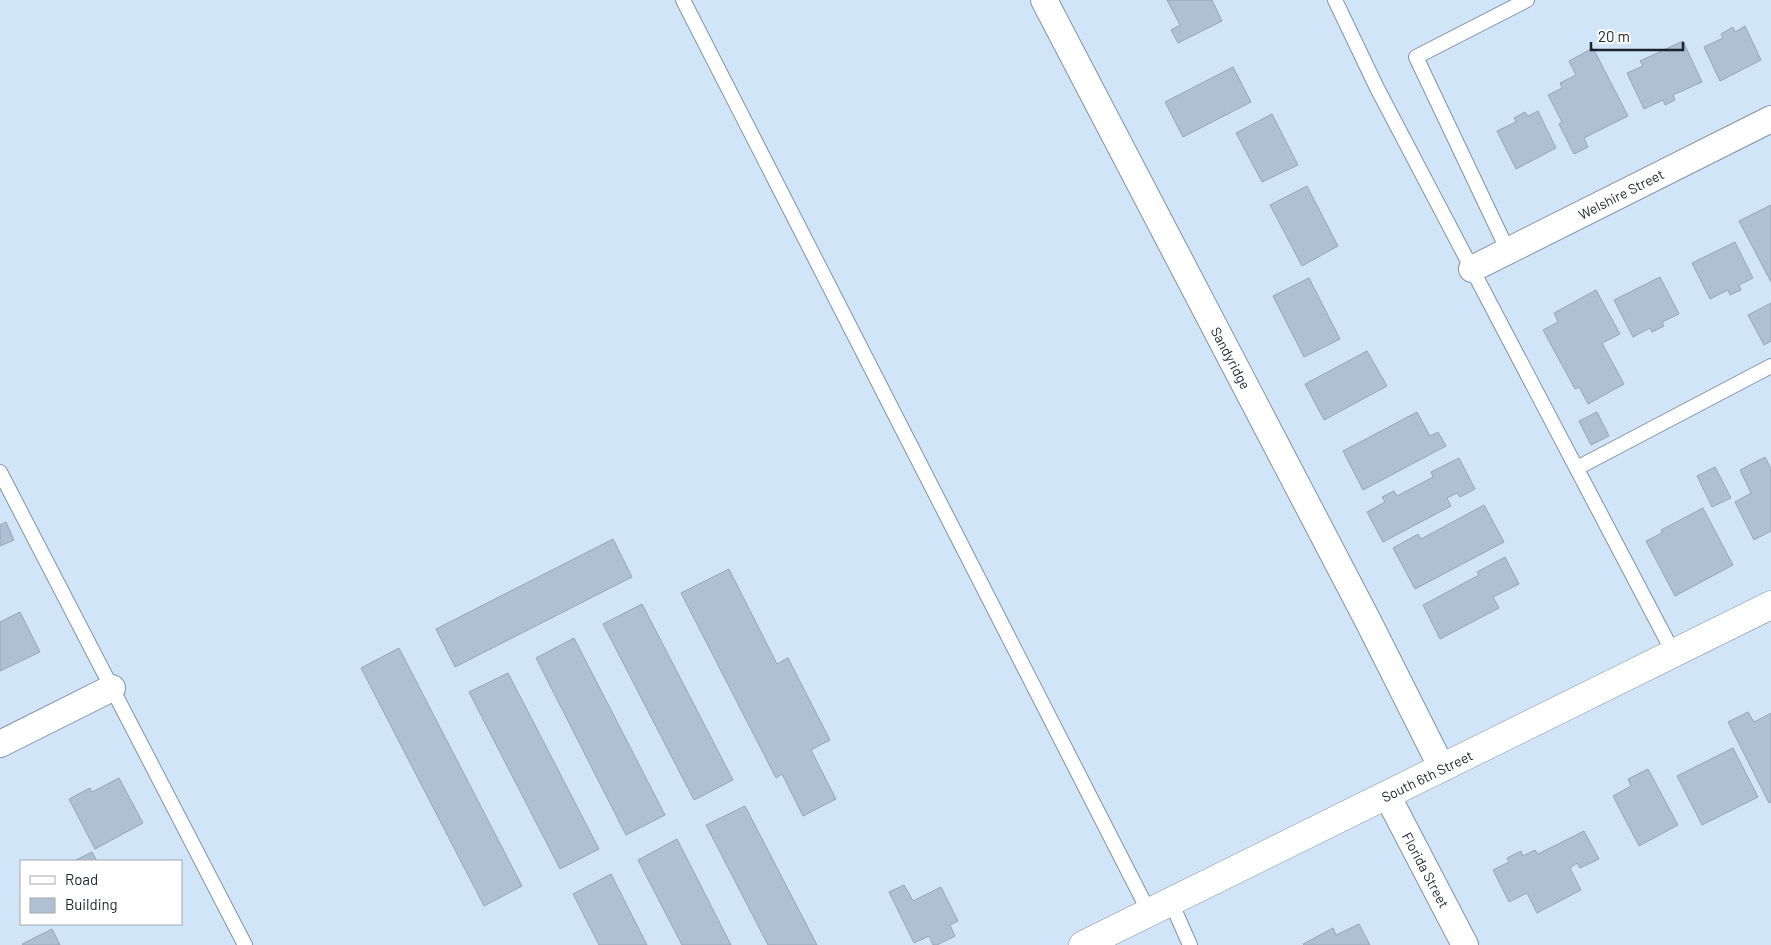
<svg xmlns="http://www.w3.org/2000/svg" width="1771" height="945" font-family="Barlow,sans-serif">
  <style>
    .building { fill: #aec1d4; stroke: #94a6b9 }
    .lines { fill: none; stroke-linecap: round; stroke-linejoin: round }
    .service-casing { stroke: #8193a5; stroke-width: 16 }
    .minor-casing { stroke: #8193a5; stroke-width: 28 }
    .tertiary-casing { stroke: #8193a5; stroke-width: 29 }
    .service { stroke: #fff; stroke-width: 14 }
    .minor { stroke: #fff; stroke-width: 26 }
    .tertiary { stroke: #fff; stroke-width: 28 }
    .labels { text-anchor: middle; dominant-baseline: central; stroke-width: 4; stroke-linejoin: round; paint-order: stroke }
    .street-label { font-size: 14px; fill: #1c232b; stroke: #fff }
  </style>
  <rect width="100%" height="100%" fill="#d1e5f9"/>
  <g class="building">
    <path d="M 1167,0 L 1212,0 L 1222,21 L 1178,43 L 1171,30 L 1180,25 Z"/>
    <path d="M 1745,26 L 1761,60 L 1720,81 L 1704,47 L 1723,38 L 1721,34 L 1733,27 L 1735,32 Z"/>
    <path d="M 1683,41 L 1702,82 L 1673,95 L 1675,100 L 1665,105 L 1663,100 L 1644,109 L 1627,73 L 1643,66 L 1640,61 Z"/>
    <path d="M 1593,48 L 1628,116 L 1584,138 L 1588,147 L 1574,154 L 1559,124 L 1562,122 L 1548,95 L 1562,88 L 1560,83 L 1576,75 L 1569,61 Z"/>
    <path d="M 1233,67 L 1251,102 L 1183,137 L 1165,102 Z"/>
    <path d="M 1538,111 L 1556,148 L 1516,169 L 1497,131 L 1516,122 L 1514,118 L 1525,112 L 1528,116 Z"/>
    <path d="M 1272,114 L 1298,165 L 1262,182 L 1236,133 Z"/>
    <path d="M 1307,186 L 1338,246 L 1302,266 L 1270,205 Z"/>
    <path d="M 1771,205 L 1771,282 L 1739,221 Z"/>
    <path d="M 1735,242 L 1753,278 L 1739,285 L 1741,290 L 1730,295 L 1728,290 L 1710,299 L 1692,263 Z"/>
    <path d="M 1660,277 L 1679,314 L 1662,322 L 1664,326 L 1652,332 L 1650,328 L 1633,337 L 1614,300 Z"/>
    <path d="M 1309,278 L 1340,339 L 1304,357 L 1273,296 Z"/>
    <path d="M 1596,290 L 1620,334 L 1602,343 L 1624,384 L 1588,404 L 1579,387 L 1575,389 L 1543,330 L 1558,322 L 1554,313 Z"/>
    <path d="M 1771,303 L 1771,341 L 1764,345 L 1748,315 Z"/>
    <path d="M 1367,351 L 1387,386 L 1324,420 L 1305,384 Z"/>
    <path d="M 1417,412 L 1430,436 L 1438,432 L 1446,446 L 1363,490 L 1343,451 Z"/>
    <path d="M 1597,412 L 1609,436 L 1591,445 L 1579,421 Z"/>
    <path d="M 1765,457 L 1771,469 L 1771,531 L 1754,540 L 1735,502 L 1751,493 L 1740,470 Z"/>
    <path d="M 1459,458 L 1475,489 L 1460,497 L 1457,493 L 1447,498 L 1451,506 L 1383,542 L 1367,512 L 1385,502 L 1382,497 L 1394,491 L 1397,496 L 1433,477 L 1431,472 Z"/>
    <path d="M 1715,467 L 1731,498 L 1712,507 L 1697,476 Z"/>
    <path d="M 1484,505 L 1504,542 L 1415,589 L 1393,548 L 1418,534 L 1421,539 Z"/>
    <path d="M 1703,508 L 1733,565 L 1675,596 L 1646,541 L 1662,533 L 1661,530 Z"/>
    <path d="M 6,522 L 14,540 L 0,546 L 0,525 Z"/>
    <path d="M 613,539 L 632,577 L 455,667 L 436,629 Z"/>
    <path d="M 1505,557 L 1519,584 L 1493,597 L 1499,608 L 1440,639 L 1423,605 L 1479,575 L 1477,572 Z"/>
    <path d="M 729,569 L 777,664 L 788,658 L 830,740 L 811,750 L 836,799 L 803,816 L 782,774 L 776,778 L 681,593 Z"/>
    <path d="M 642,604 L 733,780 L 694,800 L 603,624 Z"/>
    <path d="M 20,612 L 40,652 L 0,671 L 0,622 Z"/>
    <path d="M 574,638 L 665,815 L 626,835 L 536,658 Z"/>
    <path d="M 399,648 L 522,886 L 484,906 L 361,668 Z"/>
    <path d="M 508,673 L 599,849 L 560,869 L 469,692 Z"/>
    <path d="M 1748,712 L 1754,722 L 1771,713 L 1771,802 L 1769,803 L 1728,722 Z"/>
    <path d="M 1733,748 L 1758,797 L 1702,825 L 1677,776 Z"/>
    <path d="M 1648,769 L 1678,825 L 1639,846 L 1613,796 L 1631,786 L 1628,779 Z"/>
    <path d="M 119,778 L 143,823 L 95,849 L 69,799 L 90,788 L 92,792 Z"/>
    <path d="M 745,806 L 817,945 L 768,945 L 706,825 Z"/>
    <path d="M 1584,831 L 1599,859 L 1580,868 L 1577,863 L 1570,868 L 1581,890 L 1537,913 L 1527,893 L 1509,902 L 1493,870 L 1509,862 L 1507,858 L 1521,851 L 1523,856 L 1535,850 L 1538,854 Z"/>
    <path d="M 677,839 L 731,945 L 682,945 L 638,860 Z"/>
    <path d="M 92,852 L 97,861 L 74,861 Z"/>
    <path d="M 611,874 L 647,945 L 599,945 L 573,894 Z"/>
    <path d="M 904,885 L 913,901 L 941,887 L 958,921 L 950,925 L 955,936 L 937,945 L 933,945 L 929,936 L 914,943 L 889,892 Z"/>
    <path d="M 1359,924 L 1370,945 L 1304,945 L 1303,944 L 1333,928 L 1336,935 Z"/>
    <path d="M 52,929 L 60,945 L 23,945 L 22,944 Z"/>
  </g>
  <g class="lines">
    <g class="service-casing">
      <g id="service">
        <path d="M 683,0 L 1149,912"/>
        <path d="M 1335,0 L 1377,88 L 1674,654"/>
        <path d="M 1508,251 L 1416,57 L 1527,0"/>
        <path d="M 1577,468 L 1771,366"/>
        <path d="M 0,472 L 245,945"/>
        <path d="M 1171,902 L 1190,945"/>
      </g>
    </g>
    <g class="minor-casing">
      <g id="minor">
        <path d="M 1044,0 L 1367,619 L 1442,768"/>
        <path d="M 1472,269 L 1771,119"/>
        <path d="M 0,744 L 112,688"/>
        <path d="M 1387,795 L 1465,945"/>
      </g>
    </g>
    <g class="tertiary-casing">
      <path id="tertiary" d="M 1083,945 L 1771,605"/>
    </g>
    <use href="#service" class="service"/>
    <use href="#minor" class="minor"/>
    <use href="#tertiary" class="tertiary"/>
  </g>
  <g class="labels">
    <g class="street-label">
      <text transform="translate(1621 194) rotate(-27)">Welshire Street</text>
      <text transform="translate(1231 358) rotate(62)">Sandyridge</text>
      <text transform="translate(1427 776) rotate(-26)">South 6th Street</text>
      <text transform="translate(1426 870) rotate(62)">Florida Street</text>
    </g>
  </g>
  <rect x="20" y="860" width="162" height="65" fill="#ffffff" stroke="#a4a7aa"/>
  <rect x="30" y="876" width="25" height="8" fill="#ffffff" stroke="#a4a7aa"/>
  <text x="65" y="885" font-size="15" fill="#1c232b">Road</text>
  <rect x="30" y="898" width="25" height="15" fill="#aec1d4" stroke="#a4a7aa"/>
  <text x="65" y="910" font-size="15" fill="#1c232b">Building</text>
  <path d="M1591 42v8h92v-8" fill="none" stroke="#1c232b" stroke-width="2.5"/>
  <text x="1598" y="42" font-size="15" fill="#1c232b" stroke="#ffffff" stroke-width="4" paint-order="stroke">20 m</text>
</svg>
